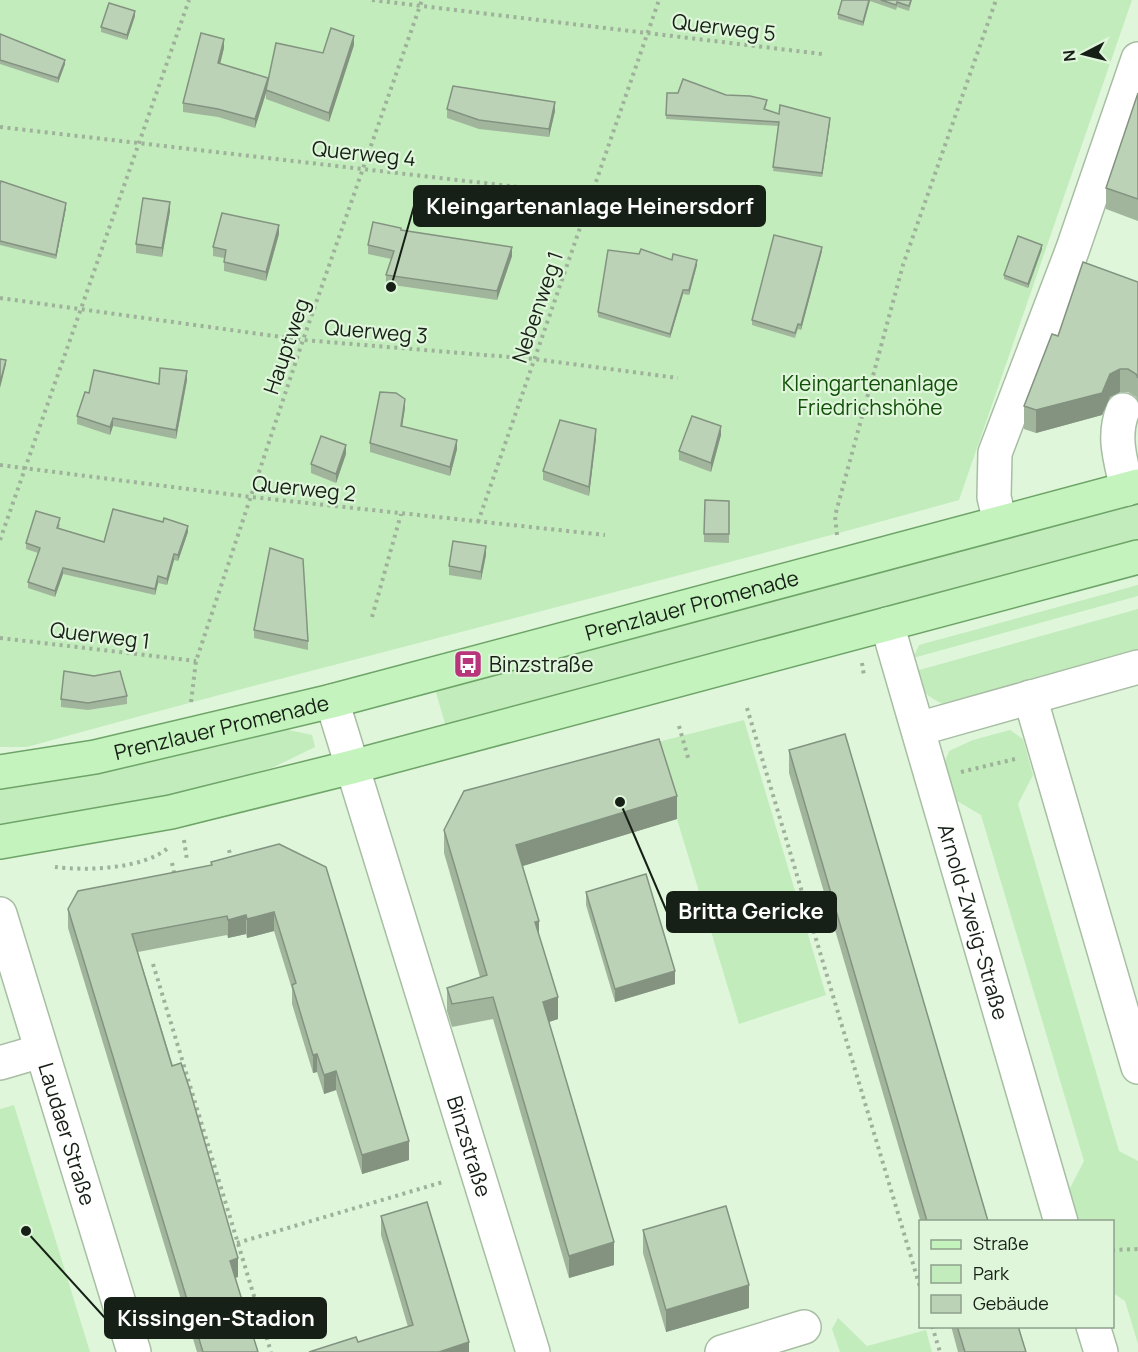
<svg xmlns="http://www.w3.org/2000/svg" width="1138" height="1352" font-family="Manrope,sans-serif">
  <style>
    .green { fill: #c2ecbc }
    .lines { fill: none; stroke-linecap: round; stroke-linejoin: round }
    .minor-casing { stroke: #a8bea4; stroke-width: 36 }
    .major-casing { stroke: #6ea467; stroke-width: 36 }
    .path { stroke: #9fb19b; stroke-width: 4; stroke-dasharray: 3 4.5; stroke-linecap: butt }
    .minor { stroke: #fff; stroke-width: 33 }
    .major { stroke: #c4f3be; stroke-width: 33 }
    .wall { fill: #a1b59d }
    .shaded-wall { fill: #839380 }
    .building { fill: #bbd2b7; stroke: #839380; stroke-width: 1.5 }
    .labels { text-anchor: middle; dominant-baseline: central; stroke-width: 4.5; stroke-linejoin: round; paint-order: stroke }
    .street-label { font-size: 21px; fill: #172016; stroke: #dff6db }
    .park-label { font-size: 21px; fill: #125009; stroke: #dff6db }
    .poi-label { font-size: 21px; fill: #172016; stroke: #dff6db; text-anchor: start }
    .leader { fill: none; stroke: #172016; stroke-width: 2 }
    .callout-dot { fill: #172016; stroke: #dff6db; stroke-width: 2 }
    .callout { fill: #172016; stroke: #172016; stroke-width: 2 }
    .callout-label { font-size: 22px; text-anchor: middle; font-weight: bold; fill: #fff }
  </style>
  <rect width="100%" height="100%" fill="#dff6db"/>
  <g class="green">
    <path d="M 0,0 L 1132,0 L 959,500 C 650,586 337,661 27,747 L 0,747 Z"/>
    <path d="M 1138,502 L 1138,540 L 446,727 L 435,689 Z"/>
    <path d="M 1138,585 L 1138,596 L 913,658 L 919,645 Z"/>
    <path d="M 1138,609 L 1138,658 L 951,706 C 930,701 921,691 912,672 Z"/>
    <path d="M 744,720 L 826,995 L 739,1024 L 654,743 Z"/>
    <path d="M 284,729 L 312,735 L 315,747 L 274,767 L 214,785 L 50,820 L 0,826 L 0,786 Z"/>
    <path d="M 1010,730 L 1023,739 L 1033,775 L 1018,804 L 1119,1151 L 1138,1161 L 1138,1344 L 1125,1301 L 1113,1293 L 1112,1222 L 1076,1221 L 1068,1192 L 1084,1161 L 981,815 L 952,798 L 944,764 L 949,751 L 973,740 Z"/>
    <path d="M 14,1105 L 90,1352 L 0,1352 L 0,1109 Z"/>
    <path d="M 838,1318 L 867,1346 L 926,1330 L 932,1352 L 840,1352 L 832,1329 Z"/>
  </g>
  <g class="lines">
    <g class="minor-casing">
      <g id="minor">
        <path d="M 1123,410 C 1112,437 1121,461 1127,489"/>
        <path d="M 1000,522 L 994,497 L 995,453 L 1072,251 L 1138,59"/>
        <path id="s1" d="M 887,624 L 1061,1222"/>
        <path d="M 1030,697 L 1138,1067"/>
        <path id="s2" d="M 332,701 L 533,1352"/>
        <path d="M 918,729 L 1138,667"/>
        <path id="s3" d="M 0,914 L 134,1352"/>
        <path d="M 0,1063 L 41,1051"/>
        <path d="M 1093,1326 L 1101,1352"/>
        <path d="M 722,1352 L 804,1327"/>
      </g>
    </g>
    <g class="major-casing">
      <g id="major">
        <path id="s4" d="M 0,772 L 95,757 L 332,701 L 1138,486"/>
        <path d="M 0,842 L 171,812 L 352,767 L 1138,557"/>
      </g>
    </g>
    <g class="path">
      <path d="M 372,0 L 822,54"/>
      <path d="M 0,127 L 725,211"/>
      <path d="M 0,298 L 303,340 L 534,359 L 678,378"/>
      <path d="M 0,465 L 251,497 L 605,535"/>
      <path d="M 478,522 L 659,0"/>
      <path d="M 837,535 L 835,516 L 903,265 L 996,0"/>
      <path d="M 0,540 L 189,0"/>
      <path d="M 372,617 L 401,514"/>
      <path d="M 0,638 L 196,661"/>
      <path d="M 862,663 L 864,676"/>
      <path d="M 191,702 L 196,661 L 303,340 L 422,0"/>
      <path d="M 747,708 L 920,1287"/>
      <path d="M 679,726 L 689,761"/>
      <path d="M 961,772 L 1015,759"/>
      <path d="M 184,840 L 187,860"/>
      <path d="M 229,850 L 231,859"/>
      <path d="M 172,863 L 175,877"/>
      <path d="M 55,867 C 87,871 145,869 169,847"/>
      <path d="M 153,964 L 271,1352"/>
      <path d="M 237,1243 L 443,1182"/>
      <path d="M 1112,1250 L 1138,1249"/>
      <path d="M 932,1326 L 940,1352"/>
    </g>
    <use href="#minor" class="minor"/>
    <use href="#major" class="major"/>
  </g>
  <g class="wall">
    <path d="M 842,0 L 912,0 L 909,11 L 897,7 L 896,10 L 870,1 L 863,26 L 838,19 L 838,14 Z"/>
    <path d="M 135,16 L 127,40 L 101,32 L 101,27 Z"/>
    <path d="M 0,34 L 65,64 L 58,83 L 0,64 Z"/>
    <path d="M 354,45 L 329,122 L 266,99 L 266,92 L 255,128 L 218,117 L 183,112 L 183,103 L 224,48 L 220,64 L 268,83 L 323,53 Z"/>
    <path d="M 667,93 L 726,95 L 767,104 L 765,109 L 779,114 L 830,122 L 822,177 L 773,171 L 778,126 L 666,119 Z"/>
    <path d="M 1138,93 L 1138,221 L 1106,209 L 1106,188 Z"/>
    <path d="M 447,109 L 555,111 L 549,137 L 479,129 L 447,118 Z"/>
    <path d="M 0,184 L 66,208 L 56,259 L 0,245 Z"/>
    <path d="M 170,211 L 162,257 L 136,253 L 136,244 Z"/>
    <path d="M 401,230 L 512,256 L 497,300 L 386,284 L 386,275 L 391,259 L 368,254 L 368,245 Z"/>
    <path d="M 279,234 L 266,281 L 224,271 L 224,258 L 213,256 L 213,247 Z"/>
    <path d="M 1042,249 L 1028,288 L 1004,279 L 1004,275 Z"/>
    <path d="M 822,251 L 801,330 L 798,329 L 795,338 L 752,325 L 752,320 Z"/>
    <path d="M 639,254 L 697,265 L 689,295 L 683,294 L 670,338 L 598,317 L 598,312 Z"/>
    <path d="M 1138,282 L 1138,401 L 1136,397 L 1128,392 L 1120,392 L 1110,397 L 1102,415 L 1036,433 L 1024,429 L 1024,406 L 1058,336 Z"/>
    <path d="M 187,380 L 176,439 L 113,426 L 110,435 L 77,424 L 77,416 L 89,393 Z"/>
    <path d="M 405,408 L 402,426 L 457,449 L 450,476 L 370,452 L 370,443 Z"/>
    <path d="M 721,435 L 711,472 L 679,460 L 679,451 Z"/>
    <path d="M 596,438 L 589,496 L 543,480 L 543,471 Z"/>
    <path d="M 346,454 L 336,483 L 311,473 L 311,464 Z"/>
    <path d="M 729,501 L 729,543 L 704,542 L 704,534 Z"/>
    <path d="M 60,524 L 59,528 L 104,542 L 188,532 L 178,561 L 174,560 L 167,585 L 158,583 L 155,595 L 63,574 L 55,597 L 28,588 L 28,582 L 38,553 L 26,549 L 26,543 Z"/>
    <path d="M 486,555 L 481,580 L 449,575 L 449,566 Z"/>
    <path d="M 254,630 L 308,641 L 308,650 L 254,638 Z"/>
    <path d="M 127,696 L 127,704 L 88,710 L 61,707 L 61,699 Z"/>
    <path d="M 789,750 L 988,1221 L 921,1221 L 921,1223 L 789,773 Z"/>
    <path d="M 677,819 L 523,866 L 558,1019 L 549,1022 L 614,1265 L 569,1278 L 493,1019 L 452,1027 L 447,1011 L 447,988 L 480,977 L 444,853 L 444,830 Z"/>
    <path d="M 279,844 L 409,1160 L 362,1174 L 336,1090 L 324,1094 L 317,1072 L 313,1073 L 292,1004 L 292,989 L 274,931 L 247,938 L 246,934 L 228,938 L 227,935 L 138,952 L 238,1277 L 235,1278 L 258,1352 L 197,1352 L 68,928 L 68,909 L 211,866 L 211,862 Z"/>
    <path d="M 586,892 L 675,984 L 615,1002 L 586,905 Z"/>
    <path d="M 381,1216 L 469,1352 L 358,1342 L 408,1327 L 381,1235 Z"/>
    <path d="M 643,1230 L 749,1308 L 666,1332 L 643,1253 Z"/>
    <path d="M 951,1326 L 1018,1326 L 1026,1352 L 958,1352 Z"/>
  </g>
  <g class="shaded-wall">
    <path d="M 869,0 L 870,0 L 863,26 L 863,22 Z"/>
    <path d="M 135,11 L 135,16 L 127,40 L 127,35 Z"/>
    <path d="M 354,36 L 354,45 L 329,122 L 329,113 Z"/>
    <path d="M 224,39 L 224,48 L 218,72 L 218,63 Z"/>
    <path d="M 65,60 L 65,64 L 58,83 L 58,78 Z"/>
    <path d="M 268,78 L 268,87 L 255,128 L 255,119 Z"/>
    <path d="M 555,102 L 555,111 L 549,137 L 549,129 Z"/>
    <path d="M 830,118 L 830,122 L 822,177 L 822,173 Z"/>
    <path d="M 170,202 L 170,211 L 162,257 L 162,248 Z"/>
    <path d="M 66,203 L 66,208 L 56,259 L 56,255 Z"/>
    <path d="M 279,225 L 279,234 L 266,281 L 266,272 Z"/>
    <path d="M 1042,245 L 1042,249 L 1028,288 L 1028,284 Z"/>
    <path d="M 512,247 L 512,256 L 497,300 L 497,291 Z"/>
    <path d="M 822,247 L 822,251 L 801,330 L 801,325 Z"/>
    <path d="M 697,260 L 697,265 L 689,295 L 689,290 Z"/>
    <path d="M 683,290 L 683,294 L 670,338 L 670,334 Z"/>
    <path d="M 6,360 L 6,364 L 0,388 L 0,383 Z"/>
    <path d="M 1120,369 L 1120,392 L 1110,397 L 1102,415 L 1036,433 L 1036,410 Z"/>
    <path d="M 187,371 L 187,380 L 176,439 L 176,430 Z"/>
    <path d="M 405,399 L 405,408 L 401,434 L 401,426 Z"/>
    <path d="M 113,418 L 113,426 L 110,435 L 110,427 Z"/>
    <path d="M 721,426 L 721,435 L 711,472 L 711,463 Z"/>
    <path d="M 596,429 L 596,438 L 589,496 L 589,487 Z"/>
    <path d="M 457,440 L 457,449 L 450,476 L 450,467 Z"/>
    <path d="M 346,445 L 346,454 L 336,483 L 336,474 Z"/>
    <path d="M 188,526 L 188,532 L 178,561 L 178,555 Z"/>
    <path d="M 486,546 L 486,555 L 481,580 L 481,572 Z"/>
    <path d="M 174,554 L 174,560 L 167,585 L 167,579 Z"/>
    <path d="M 63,568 L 63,574 L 55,597 L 55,591 Z"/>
    <path d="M 158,576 L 158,583 L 155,595 L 155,589 Z"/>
    <path d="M 677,796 L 677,819 L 516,868 L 516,845 Z"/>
    <path d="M 274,912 L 274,931 L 247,938 L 247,919 Z"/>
    <path d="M 246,915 L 246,934 L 228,938 L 228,920 Z"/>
    <path d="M 539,921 L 539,943 L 535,922 Z"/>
    <path d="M 675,971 L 675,984 L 615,1002 L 615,989 Z"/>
    <path d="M 558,997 L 558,1019 L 543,1024 L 543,1002 Z"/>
    <path d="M 317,1054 L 317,1072 L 313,1073 L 313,1055 Z"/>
    <path d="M 336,1071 L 336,1090 L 324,1094 L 324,1075 Z"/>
    <path d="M 409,1141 L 409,1160 L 362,1174 L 362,1155 Z"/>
    <path d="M 614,1242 L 614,1265 L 569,1278 L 569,1256 Z"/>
    <path d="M 238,1258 L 238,1277 L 230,1279 L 230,1261 Z"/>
    <path d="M 749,1285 L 749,1308 L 666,1332 L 666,1310 Z"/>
    <path d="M 469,1342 L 469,1352 L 439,1352 Z"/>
  </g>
  <g class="building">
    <path d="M 842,0 L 869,0 L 863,22 L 838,14 Z"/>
    <path d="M 881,0 L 911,0 L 909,6 L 897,2 L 896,5 Z"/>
    <path d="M 109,3 L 135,11 L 127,35 L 101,27 Z"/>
    <path d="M 331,28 L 354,36 L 329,113 L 266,90 L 276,43 L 323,53 Z"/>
    <path d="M 201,33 L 224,39 L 218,63 L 268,78 L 255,119 L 218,109 L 183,103 Z"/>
    <path d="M 0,34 L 65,60 L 58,78 L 0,60 Z"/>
    <path d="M 683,79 L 726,95 L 750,96 L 767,100 L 764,109 L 779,114 L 780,105 L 830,118 L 822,173 L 773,167 L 779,122 L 666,115 L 667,93 L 678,93 Z"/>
    <path d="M 453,86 L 555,102 L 549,129 L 479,120 L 447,109 Z"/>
    <path d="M 1138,93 L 1138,199 L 1106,188 Z"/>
    <path d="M 1,181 L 66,203 L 56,255 L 0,241 L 0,184 Z"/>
    <path d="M 143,198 L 170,202 L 162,248 L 136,244 Z"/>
    <path d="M 222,213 L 279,225 L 266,272 L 224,262 L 226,250 L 213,247 Z"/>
    <path d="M 373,222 L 401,228 L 401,230 L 512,247 L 497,291 L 386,275 L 394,251 L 368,245 Z"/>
    <path d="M 774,235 L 822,247 L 801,325 L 798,324 L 795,333 L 752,320 Z"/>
    <path d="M 1018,236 L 1042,245 L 1028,284 L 1004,275 Z"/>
    <path d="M 641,249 L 672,260 L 673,254 L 697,260 L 689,290 L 683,290 L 670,334 L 598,312 L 608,250 L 639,254 Z"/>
    <path d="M 1083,262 L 1138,282 L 1138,378 L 1136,374 L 1128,369 L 1120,369 L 1110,374 L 1102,393 L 1036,410 L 1024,406 L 1052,334 L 1058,336 Z"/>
    <path d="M 0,359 L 6,360 L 0,383 Z"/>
    <path d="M 160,368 L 187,371 L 176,430 L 113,418 L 110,427 L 77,416 L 85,392 L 89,393 L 94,370 L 159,384 Z"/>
    <path d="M 380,392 L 396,393 L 405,399 L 401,426 L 457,440 L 450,467 L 370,443 Z"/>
    <path d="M 692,416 L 721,426 L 711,463 L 679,451 Z"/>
    <path d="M 560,420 L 596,429 L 589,487 L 543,471 Z"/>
    <path d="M 321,436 L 346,445 L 336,474 L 311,464 Z"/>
    <path d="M 705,500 L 729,501 L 729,534 L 704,534 Z"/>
    <path d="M 113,509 L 163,522 L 164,518 L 188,526 L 178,555 L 174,554 L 167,579 L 158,576 L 155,589 L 63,568 L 55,591 L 28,582 L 40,548 L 26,543 L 36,511 L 60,518 L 57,528 L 104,542 Z"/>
    <path d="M 453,541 L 486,546 L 481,572 L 449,566 Z"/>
    <path d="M 270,548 L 303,559 L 308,641 L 254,630 Z"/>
    <path d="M 64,671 L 94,676 L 120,671 L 127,696 L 88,703 L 61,699 Z"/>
    <path d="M 845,734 L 988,1221 L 927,1221 L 789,750 Z"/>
    <path d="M 659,739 L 677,796 L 516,845 L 539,921 L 535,922 L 558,997 L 543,1002 L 614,1242 L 569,1256 L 493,997 L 452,1004 L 447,988 L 487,975 L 444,830 L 464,791 Z"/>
    <path d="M 279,844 L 326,867 L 409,1141 L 362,1155 L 336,1071 L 324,1075 L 317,1054 L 313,1055 L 292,985 L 296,983 L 274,912 L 247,919 L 246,915 L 228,920 L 227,916 L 132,934 L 172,1066 L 181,1063 L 189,1087 L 238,1258 L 230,1261 L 258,1352 L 203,1352 L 68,909 L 78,891 L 212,865 L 211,862 Z"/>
    <path d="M 646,874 L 675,971 L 615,989 L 586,892 Z"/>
    <path d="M 427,1202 L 469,1342 L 439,1352 L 309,1352 L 356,1337 L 358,1342 L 413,1325 L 381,1216 Z"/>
    <path d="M 726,1206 L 749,1285 L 666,1310 L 643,1230 Z"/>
    <path d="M 957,1326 L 1018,1326 L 1026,1352 L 965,1352 Z"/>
  </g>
  <defs>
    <g id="bus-square" transform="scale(1.5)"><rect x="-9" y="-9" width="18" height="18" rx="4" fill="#b8357c" stroke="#dff6db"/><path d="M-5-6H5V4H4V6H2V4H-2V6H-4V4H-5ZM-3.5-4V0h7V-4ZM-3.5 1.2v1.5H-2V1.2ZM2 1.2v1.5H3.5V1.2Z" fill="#fff"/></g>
  </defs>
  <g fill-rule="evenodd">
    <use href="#bus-square" x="468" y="664"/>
  </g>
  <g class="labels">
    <g class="street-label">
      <text transform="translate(724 27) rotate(7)">Querweg 5</text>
      <text transform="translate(364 153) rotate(6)">Querweg 4</text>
      <text transform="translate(537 307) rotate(-71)">Nebenweg 1</text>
      <text transform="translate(376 331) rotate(5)">Querweg 3</text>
      <text transform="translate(286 346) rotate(-71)">Hauptweg</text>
      <text transform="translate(304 488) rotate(6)">Querweg 2</text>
      <text stroke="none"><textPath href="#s4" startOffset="712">Prenzlauer Promenade</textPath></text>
      <text transform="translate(100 635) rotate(7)">Querweg 1</text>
      <text stroke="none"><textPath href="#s4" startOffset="226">Prenzlauer Promenade</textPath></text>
      <text stroke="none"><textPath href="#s1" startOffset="310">Arnold-Zweig-Straße</textPath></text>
      <text stroke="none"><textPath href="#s3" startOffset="230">Laudaer Straße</textPath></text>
      <text stroke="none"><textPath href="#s2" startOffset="466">Binzstraße</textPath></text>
    </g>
    <g class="park-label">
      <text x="870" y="383">Kleingartenanlage<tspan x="870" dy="24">Friedrichshöhe</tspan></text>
    </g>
    <g class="poi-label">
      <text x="489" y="664">Binzstraße</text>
    </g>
  </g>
  <path class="leader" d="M391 287L414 206M620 802L667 912M26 1231L105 1318"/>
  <g class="callout-dot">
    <circle cx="391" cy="287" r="6"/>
    <circle cx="620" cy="802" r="6"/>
    <circle cx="26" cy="1231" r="6"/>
  </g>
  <g class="callout">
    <rect x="414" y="186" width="351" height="40" rx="6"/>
    <rect x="667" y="892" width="169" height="40" rx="6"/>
    <rect x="105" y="1298" width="221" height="40" rx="6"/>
  </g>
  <g class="callout-label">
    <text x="590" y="214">Kleingartenanlage Heinersdorf</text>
    <text x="751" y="919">Britta Gericke</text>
    <text x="216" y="1326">Kissingen-Stadion</text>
  </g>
  <rect x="919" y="1220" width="195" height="108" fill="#dff6db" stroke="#8fa08c" stroke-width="1.5"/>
  <rect x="931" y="1240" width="30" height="9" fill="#c4f3be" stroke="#8fa08c" stroke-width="1.5"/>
  <text x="973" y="1250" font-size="18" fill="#172016">Straße</text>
  <rect x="931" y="1265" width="30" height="18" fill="#c2ecbc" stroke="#8fa08c" stroke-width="1.5"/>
  <text x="973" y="1280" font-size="18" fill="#172016">Park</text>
  <rect x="931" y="1295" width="30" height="18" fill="#bbd2b7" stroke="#8fa08c" stroke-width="1.5"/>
  <text x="973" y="1310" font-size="18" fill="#172016">Gebäude</text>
  <g transform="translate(1084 54) rotate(263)" stroke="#dff6db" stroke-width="4.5" paint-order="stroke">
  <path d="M0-4.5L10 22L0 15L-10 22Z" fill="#172016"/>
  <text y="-9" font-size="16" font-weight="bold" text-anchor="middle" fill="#172016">N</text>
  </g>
</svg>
